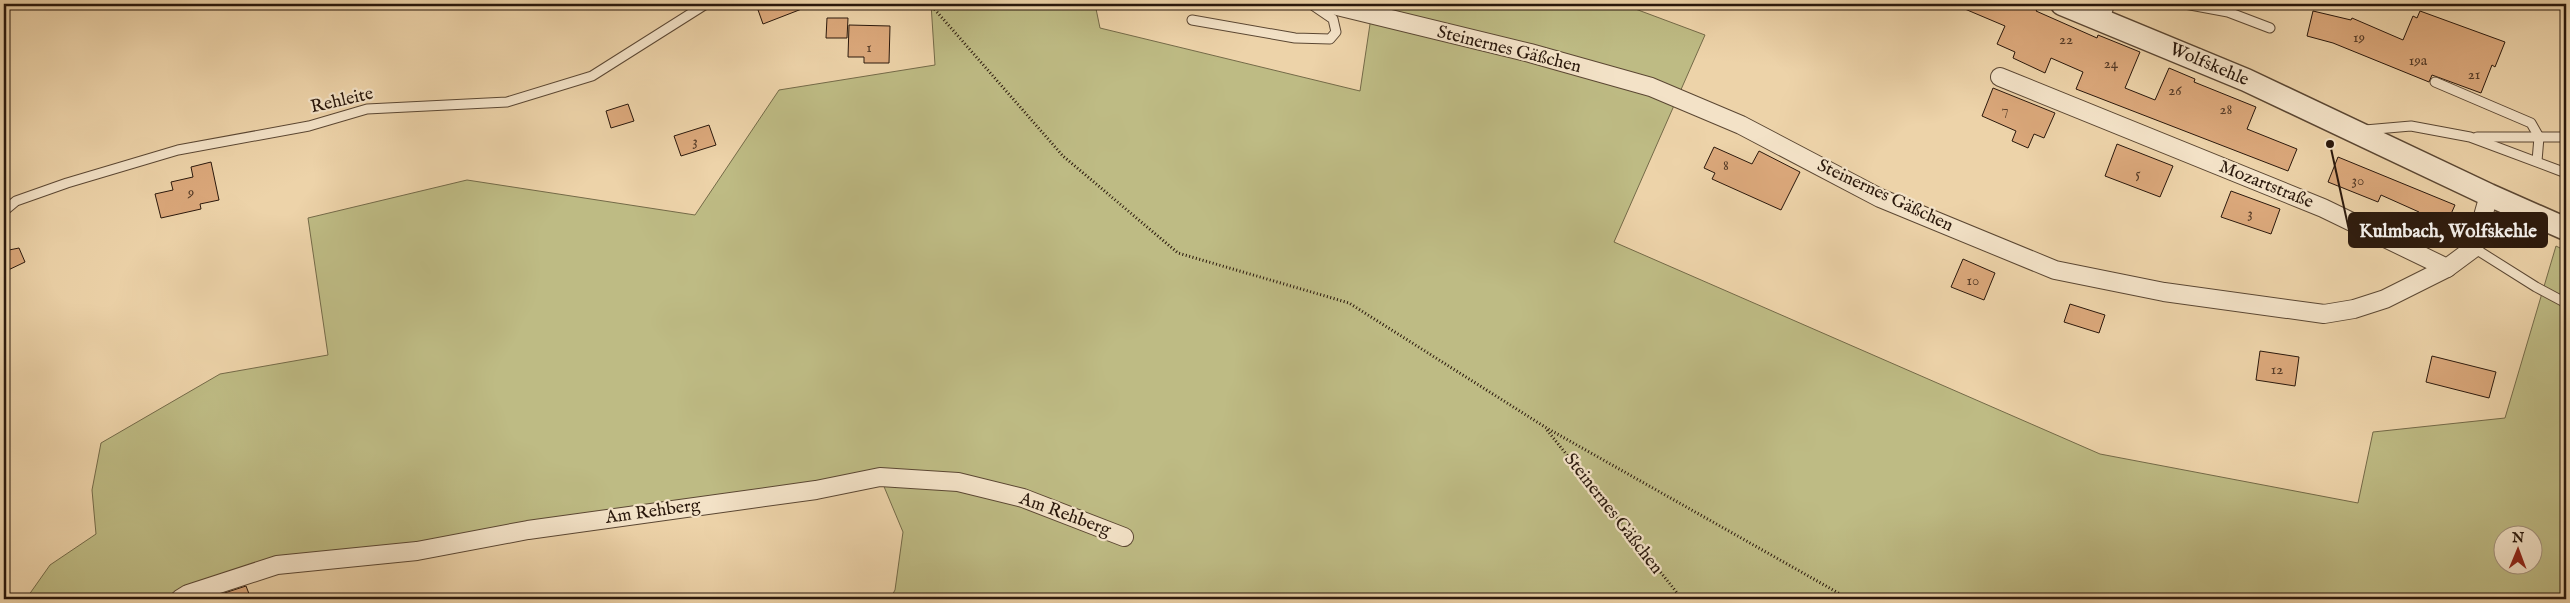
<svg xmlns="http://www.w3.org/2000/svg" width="2570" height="603" font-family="'IM FELL English',serif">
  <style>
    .green { fill: #bebb84; stroke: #746a48; fill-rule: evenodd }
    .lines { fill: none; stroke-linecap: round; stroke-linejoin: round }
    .stream { stroke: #707671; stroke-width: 6 }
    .building { fill: #dba87b; stroke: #2a180c }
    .service-casing { stroke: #5b4733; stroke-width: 11 }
    .minor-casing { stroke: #5b4733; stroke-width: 20 }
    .tertiary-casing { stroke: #5b4733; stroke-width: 25 }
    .path { stroke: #2a180c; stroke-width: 3; stroke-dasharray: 1 2.5; stroke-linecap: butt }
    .service { stroke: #f3e2c7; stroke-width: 9 }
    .minor { stroke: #f3e2c7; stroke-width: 18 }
    .tertiary { stroke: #f3e2c7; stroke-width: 22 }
    .labels { text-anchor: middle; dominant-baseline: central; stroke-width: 4.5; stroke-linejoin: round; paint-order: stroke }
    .number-label { font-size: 15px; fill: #563c28 }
    .street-label { font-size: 18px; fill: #2a180c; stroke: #f3e2c7 }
    .leader { fill: none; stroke: #2a180c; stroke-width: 2 }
    .callout-dot { fill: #2a180c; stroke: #f3e2c7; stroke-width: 2 }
    .callout { fill: #2a180c; stroke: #2a180c; stroke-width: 2 }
    .callout-label { font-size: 19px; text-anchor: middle; font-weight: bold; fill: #fff }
  </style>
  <rect width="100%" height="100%" fill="#edd3a9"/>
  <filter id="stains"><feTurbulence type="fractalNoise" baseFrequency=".004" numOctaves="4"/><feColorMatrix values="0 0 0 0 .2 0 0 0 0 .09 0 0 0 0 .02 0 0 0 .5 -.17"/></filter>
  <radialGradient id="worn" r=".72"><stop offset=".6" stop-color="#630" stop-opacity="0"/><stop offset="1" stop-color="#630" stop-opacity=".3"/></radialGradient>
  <path class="green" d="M 931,4 L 1095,4 L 1100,28 L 1360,91 L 1373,4 L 1622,4 L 1705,35 L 1614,242 L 2100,454 L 2358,503 L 2373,432 L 2505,418 L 2556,246 L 2566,251 L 2566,599 L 890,599 L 895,590 L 903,532 L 880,477 L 277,565 L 180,599 L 26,599 L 50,565 L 96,534 L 92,490 L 101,443 L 220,374 L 328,355 L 308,218 L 467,180 L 695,215 L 779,90 L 935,65 ZM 2502,536 L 2532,536 L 2532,566 L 2502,566 Z"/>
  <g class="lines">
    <path class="stream" d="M 2564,192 L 2566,193"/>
  </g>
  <g class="building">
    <path d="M 765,4 L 812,4 L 812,5 L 763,24 L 757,7 Z"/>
    <path d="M 1953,4 L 2028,4 L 2038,8 L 2036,11 L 2097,38 L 2098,35 L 2140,52 L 2125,88 L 2155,100 L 2169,68 L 2195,79 L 2194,82 L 2256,107 L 2247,129 L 2297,149 L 2288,171 L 2076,89 L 2083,72 L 2051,58 L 2045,73 L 2013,58 L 2015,52 L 1997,44 L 2005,26 Z"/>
    <path d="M 2313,11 L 2351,20 L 2352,18 L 2403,40 L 2413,16 L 2417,18 L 2420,11 L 2505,42 L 2495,67 L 2492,65 L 2481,93 L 2432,75 L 2429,82 L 2333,43 L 2307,36 Z"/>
    <path d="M 827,18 L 848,18 L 847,38 L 826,38 Z"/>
    <path d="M 849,25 L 890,26 L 889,63 L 864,63 L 864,57 L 848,57 Z"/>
    <path d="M 1993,88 L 2055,113 L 2044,138 L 2034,134 L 2028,148 L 2012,141 L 2016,131 L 1982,116 Z"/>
    <path d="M 628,104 L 634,121 L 611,128 L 606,111 Z"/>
    <path d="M 709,125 L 716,145 L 681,156 L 674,136 Z"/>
    <path d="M 2117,144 L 2173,166 L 2160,197 L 2105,176 Z"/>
    <path d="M 1714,147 L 1752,164 L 1759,151 L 1800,172 L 1781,210 L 1712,179 L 1715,173 L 1704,168 Z"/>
    <path d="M 2338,157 L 2455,205 L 2443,232 L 2416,219 L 2419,212 L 2381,195 L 2378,202 L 2328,182 Z"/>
    <path d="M 211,162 L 219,200 L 200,204 L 201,209 L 161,218 L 155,194 L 173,190 L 171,182 L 193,177 L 191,167 Z"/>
    <path d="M 2231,191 L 2280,209 L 2271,234 L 2221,217 Z"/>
    <path d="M 19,248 L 25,262 L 4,272 L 4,251 Z"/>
    <path d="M 1963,259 L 1995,273 L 1984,300 L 1951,287 Z"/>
    <path d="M 2070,304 L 2105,315 L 2099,333 L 2064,322 Z"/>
    <path d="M 2260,351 L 2299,357 L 2295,386 L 2256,380 Z"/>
    <path d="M 2432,356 L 2496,372 L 2489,398 L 2426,382 Z"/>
    <path d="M 246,586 L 251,599 L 206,599 Z"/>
  </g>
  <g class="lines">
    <g class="service-casing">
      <g id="service">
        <path d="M 2185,4 L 2228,12 L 2270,28"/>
        <path d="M 1192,20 L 1295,38 L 1330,39 L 1336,32 L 1333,19 L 1311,4"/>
        <path d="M 2435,82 L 2531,123 L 2539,137 L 2537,161"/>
        <path d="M 2365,130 L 2411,126 L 2470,137 L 2566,173"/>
        <path d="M 2477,137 L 2566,137"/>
        <path d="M 4,211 L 16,201 L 67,183 L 178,150 L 309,126 L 367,109 L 507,102 L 592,76 L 706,4"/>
        <path d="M 2474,248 L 2536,287 L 2566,303"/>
      </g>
    </g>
    <g class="minor-casing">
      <g id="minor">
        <path d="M 1329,4 L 1530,53 L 1651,87 L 1741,125 L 1880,198 L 2055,270 L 2164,292 L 2324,314 L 2354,309 L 2385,299 L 2447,268"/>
        <path d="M 2100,20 L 2105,4"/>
        <path d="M 2000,77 L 2323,208 L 2447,268 L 2474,248 L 2489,195"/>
        <path d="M 180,599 L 188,594 L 277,565 L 417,551 L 528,530 L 816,490 L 880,477 L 958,482 L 1023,498 L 1124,537"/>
      </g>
    </g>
    <g class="tertiary-casing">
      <path id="tertiary" d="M 2062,4 L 2246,80 L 2489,195 L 2566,229"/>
    </g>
    <g class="path">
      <path d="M 930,4 L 1063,156 L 1178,253 L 1349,303 L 1545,427 L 1849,599"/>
      <path d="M 1547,430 L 1682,599"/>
    </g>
    <use href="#service" class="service"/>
    <use href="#minor" class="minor"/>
    <use href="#tertiary" class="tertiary"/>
  </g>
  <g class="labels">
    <g class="number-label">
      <text x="2359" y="37">19</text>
      <text x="2066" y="39">22</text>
      <text x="869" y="47">1</text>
      <text x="2418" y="60">19a</text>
      <text x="2111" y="63">24</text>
      <text x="2474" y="74">21</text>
      <text x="2175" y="90">26</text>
      <text x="2005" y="109">7</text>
      <text x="2226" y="109">28</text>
      <text x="695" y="141">3</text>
      <text x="1726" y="165">8</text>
      <text x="2138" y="173">5</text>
      <text x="2358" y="180">30</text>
      <text x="191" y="192">9</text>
      <text x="2250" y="213">3</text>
      <text x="1973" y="280">10</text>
      <text x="2277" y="369">12</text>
    </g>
    <g class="street-label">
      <text transform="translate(1509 50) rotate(14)">Steinernes Gäßchen</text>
      <text transform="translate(2209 65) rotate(23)">Wolfskehle</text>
      <text transform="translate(342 101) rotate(-13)">Rehleite</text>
      <text transform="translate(2266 185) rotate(22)">Mozartstraße</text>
      <text transform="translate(1885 196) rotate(25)">Steinernes Gäßchen</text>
      <text transform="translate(653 512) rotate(-8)">Am Rehberg</text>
      <text transform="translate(1613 514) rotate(52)">Steinernes Gäßchen</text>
      <text transform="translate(1065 515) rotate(20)">Am Rehberg</text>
    </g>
  </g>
  <path class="leader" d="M2330 144L2349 230"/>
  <circle class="callout-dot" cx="2330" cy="144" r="5"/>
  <rect class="callout" x="2349" y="213" width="198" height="34" rx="5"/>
  <g class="callout-label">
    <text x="2448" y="237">Kulmbach, Wolfskehle</text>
  </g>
  <rect width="2570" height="603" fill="none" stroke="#edd3a9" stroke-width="20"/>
  <rect x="5" y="5" width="2560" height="593" fill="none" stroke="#2a180c" stroke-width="2.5"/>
  <rect x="10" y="10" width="2550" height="583" fill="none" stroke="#2a180c"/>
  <g transform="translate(2518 550) rotate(1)"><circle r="24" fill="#f3e2c7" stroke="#a3917c"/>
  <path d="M0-4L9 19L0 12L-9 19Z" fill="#8f2418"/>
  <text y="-8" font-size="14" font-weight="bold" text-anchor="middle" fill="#2a180c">N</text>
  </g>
  <rect width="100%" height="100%" filter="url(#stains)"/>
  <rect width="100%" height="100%" fill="url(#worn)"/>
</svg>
